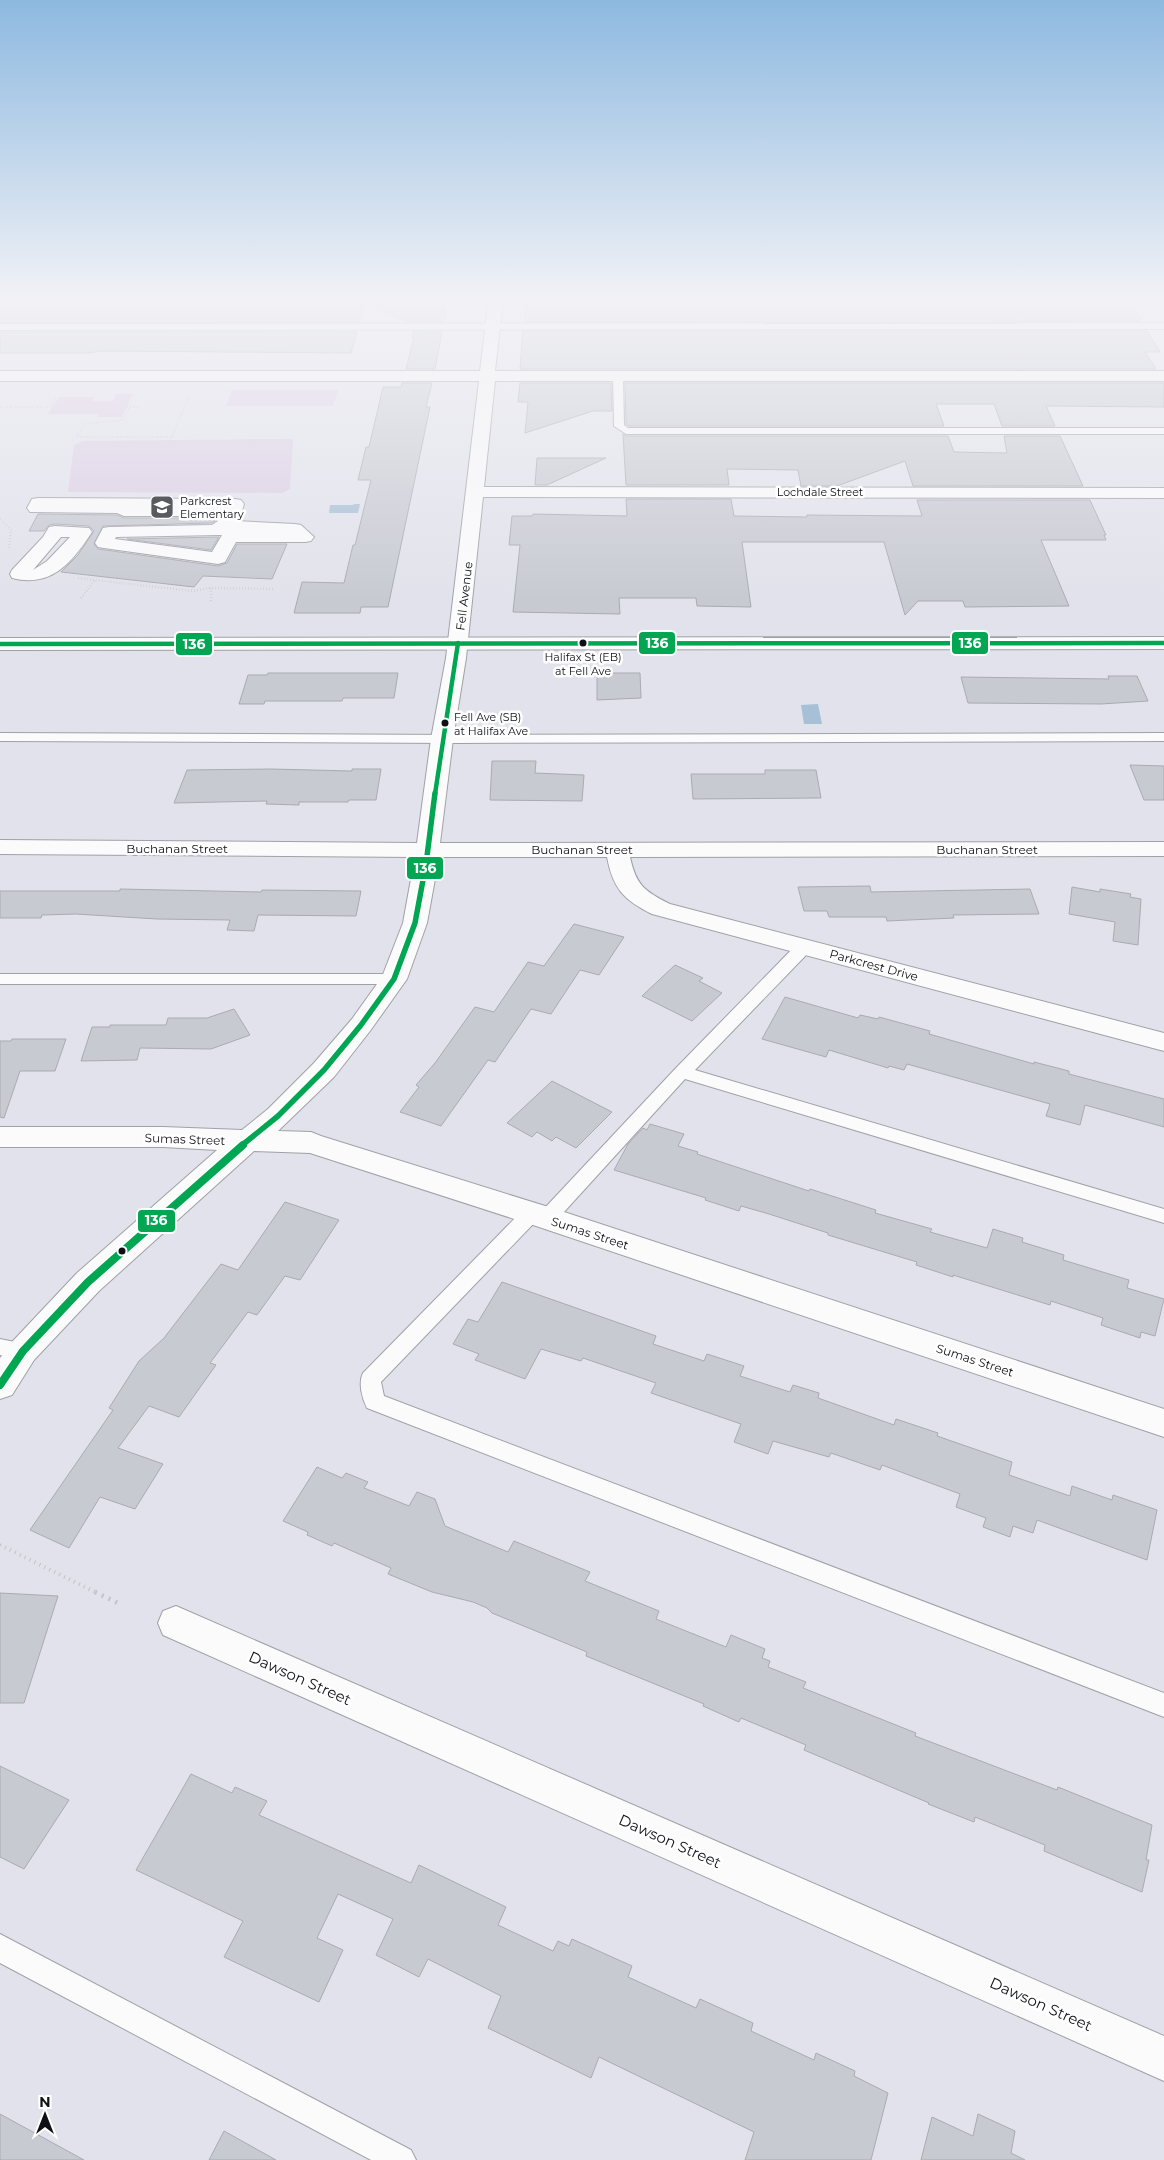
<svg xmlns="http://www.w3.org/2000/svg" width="1164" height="2160" font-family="Montserrat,sans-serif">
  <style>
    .green { fill: #dccee4 }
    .water { fill: #a6c0d5 }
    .building { fill: #c8cad2; stroke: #a9aab2 }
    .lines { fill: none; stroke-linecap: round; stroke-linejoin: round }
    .lane-casing { stroke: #a0a0a7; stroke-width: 2 }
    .street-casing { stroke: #a0a0a7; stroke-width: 2 }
    .secondary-casing { stroke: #a0a0a7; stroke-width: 2 }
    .path-far3 { stroke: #c3c3c6; stroke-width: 2; stroke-dasharray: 0.5 2; stroke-linecap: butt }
    .path-far2 { stroke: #c3c3c6; stroke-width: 2.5; stroke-dasharray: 0.5 2.5; stroke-linecap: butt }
    .path-far1 { stroke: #c3c3c6; stroke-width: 4; stroke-dasharray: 1 4.5; stroke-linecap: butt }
    .path { stroke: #c3c3c6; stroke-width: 4.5; stroke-dasharray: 2 5.5; stroke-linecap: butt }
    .lane { fill: #fbfbfc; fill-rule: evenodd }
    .street { fill: #fbfbfc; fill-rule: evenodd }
    .secondary { fill: #fbfbfc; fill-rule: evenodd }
    .bus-1-far2-casing { stroke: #fff; stroke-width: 7 }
    .bus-1-far1-casing { stroke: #fff; stroke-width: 9 }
    .bus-1-casing { stroke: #fff; stroke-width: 11 }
    .bus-1-far2 { stroke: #00a651; stroke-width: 4.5 }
    .bus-1-far1 { stroke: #00a651; stroke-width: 5.5 }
    .bus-1 { stroke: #00a651; stroke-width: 8 }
    .bus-dot { fill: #0f1015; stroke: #fff; stroke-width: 2 }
    .labels { text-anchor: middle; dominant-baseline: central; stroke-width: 5; stroke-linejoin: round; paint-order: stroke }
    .far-street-label { font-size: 11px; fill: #0f1015; stroke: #fff }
    .far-poi-label { font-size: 11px; fill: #0f1015; stroke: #fff; text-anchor: start }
    .bus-label { font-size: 11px; fill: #0f1015; stroke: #fff }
    .street-label { font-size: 12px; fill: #0f1015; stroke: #fff }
    .near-street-label { font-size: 15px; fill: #0f1015; stroke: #fff }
    .line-badge { stroke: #fff; stroke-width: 2 }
    .badge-label { font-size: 14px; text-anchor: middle; font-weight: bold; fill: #fff }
  </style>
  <rect width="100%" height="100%" fill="#e2e2ec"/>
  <g class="green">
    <path d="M 232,390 L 338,390 L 333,406 L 226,406 Z"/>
    <path d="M 116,394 L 133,394 L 122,417 L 98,417 L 99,414 L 48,414 L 59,397 L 94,397 L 93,401 L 113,401 Z"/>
    <path d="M 293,439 L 290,489 L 282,493 L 68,492 L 74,445 L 83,441 Z"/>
  </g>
  <g class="water">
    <path d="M 355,504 L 360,504 L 358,513 L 329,513 L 330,505 L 352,505 Z"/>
    <path d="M 818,704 L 822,724 L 804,724 L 801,705 Z"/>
  </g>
  <g class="building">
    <path d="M 0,298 L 446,298 L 443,311 L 446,311 L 444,322 L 406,322 L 366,301 L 360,322 L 0,322 Z"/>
    <path d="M 532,298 L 1127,298 L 1141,321 L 524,322 L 527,300 L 532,300 Z"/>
    <path d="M 523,331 L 1147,331 L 1160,352 L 1145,352 L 1156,369 L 520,369 Z"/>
    <path d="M 0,332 L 357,332 L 351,353 L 102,351 L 88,353 L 0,353 Z"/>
    <path d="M 413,332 L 442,332 L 435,369 L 406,369 L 414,338 L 412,338 Z"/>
    <path d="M 402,383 L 432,383 L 426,407 L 430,407 L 388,607 L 361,607 L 360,613 L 294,613 L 302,582 L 344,583 L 353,545 L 355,545 L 371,480 L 358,480 L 366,447 L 369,447 L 383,387 L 401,387 Z"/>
    <path d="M 520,383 L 611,383 L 612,411 L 593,411 L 525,433 L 528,402 L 518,402 Z"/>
    <path d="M 625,383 L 1164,383 L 1164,407 L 1046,406 L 1055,426 L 1002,426 L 994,404 L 936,404 L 944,426 L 629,426 L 626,424 Z"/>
    <path d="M 623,434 L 626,436 L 948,436 L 954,452 L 1007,453 L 1004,436 L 1060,436 L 1083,486 L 913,486 L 905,461 L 837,486 L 801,486 L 798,470 L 727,469 L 729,485 L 626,485 Z"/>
    <path d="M 537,458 L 606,458 L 547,485 L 535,485 Z"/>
    <path d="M 626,499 L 731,499 L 734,516 L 807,517 L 807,515 L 922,516 L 917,500 L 1090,500 L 1106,535 L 1104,535 L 1106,540 L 1041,540 L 1069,606 L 965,607 L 963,601 L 918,601 L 905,615 L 884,542 L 742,542 L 751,607 L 697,606 L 696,598 L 619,598 L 620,614 L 513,612 L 520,545 L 509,545 L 512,516 L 532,516 L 533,514 L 627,516 Z"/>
    <path d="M 38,514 L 117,515 L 124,518 L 213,518 L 215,521 L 211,523 L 103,526 L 94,544 L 98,549 L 218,566 L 227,563 L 237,544 L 287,544 L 272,579 L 203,576 L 194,587 L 61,572 L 78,555 L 94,531 L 89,526 L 55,524 L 49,525 L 44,531 L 29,531 Z"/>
    <path d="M 219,537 L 211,550 L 127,539 Z"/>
    <path d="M 268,673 L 398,673 L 394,698 L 343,698 L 342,701 L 265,701 L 264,704 L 239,704 L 248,675 L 267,675 Z"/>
    <path d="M 597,673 L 640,673 L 641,698 L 597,700 Z"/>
    <path d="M 1108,676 L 1137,676 L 1148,701 L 1101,704 L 968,703 L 961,677 L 1109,679 Z"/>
    <path d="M 492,761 L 536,761 L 535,773 L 584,775 L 582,801 L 490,800 Z"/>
    <path d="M 1130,765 L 1164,766 L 1164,800 L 1144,800 Z"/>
    <path d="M 271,769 L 352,771 L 352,769 L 381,769 L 376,800 L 349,800 L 348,802 L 299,802 L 299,805 L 266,804 L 267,801 L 174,803 L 187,770 Z"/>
    <path d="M 765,770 L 816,770 L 821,798 L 693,799 L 691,774 L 765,774 Z"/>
    <path d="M 870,886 L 871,892 L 1030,889 L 1039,914 L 953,915 L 954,918 L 887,921 L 886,917 L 829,917 L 827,911 L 804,911 L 798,887 Z"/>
    <path d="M 1072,887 L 1100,892 L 1100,889 L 1131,894 L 1130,897 L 1141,899 L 1138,945 L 1113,941 L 1115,922 L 1069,914 Z"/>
    <path d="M 120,889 L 261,892 L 262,890 L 361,891 L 356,916 L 258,915 L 254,931 L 227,930 L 230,920 L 157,919 L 76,914 L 42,915 L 41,918 L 0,918 L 0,891 L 120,891 Z"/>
    <path d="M 574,924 L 624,937 L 599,975 L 580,970 L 551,1014 L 531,1009 L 495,1062 L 488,1060 L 441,1126 L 400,1112 L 419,1087 L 416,1085 L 435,1063 L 475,1007 L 494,1012 L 528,962 L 544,966 Z"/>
    <path d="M 675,965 L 703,978 L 699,981 L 722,993 L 692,1021 L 642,996 Z"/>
    <path d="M 785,997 L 858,1018 L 860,1015 L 878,1019 L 879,1017 L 930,1031 L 929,1034 L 1034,1064 L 1034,1062 L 1069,1071 L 1069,1074 L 1164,1099 L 1164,1127 L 1085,1105 L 1080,1125 L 1046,1116 L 1050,1104 L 907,1064 L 904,1070 L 889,1066 L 888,1068 L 829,1050 L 826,1057 L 762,1039 Z"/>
    <path d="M 234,1009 L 250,1035 L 211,1049 L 140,1048 L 137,1060 L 81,1061 L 92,1027 L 110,1027 L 110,1025 L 166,1025 L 168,1018 L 207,1018 Z"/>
    <path d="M 12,1039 L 66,1039 L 55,1071 L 20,1071 L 4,1118 L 0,1117 L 0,1041 L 11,1041 Z"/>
    <path d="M 552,1081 L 612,1112 L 576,1148 L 556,1137 L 552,1141 L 537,1132 L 532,1137 L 507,1123 Z"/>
    <path d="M 650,1124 L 684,1134 L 678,1146 L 698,1152 L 697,1154 L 809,1191 L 810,1189 L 876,1210 L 875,1213 L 932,1229 L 930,1232 L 987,1248 L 993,1229 L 1023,1238 L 1022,1242 L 1064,1255 L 1063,1260 L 1129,1280 L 1127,1288 L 1164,1299 L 1155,1336 L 1141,1332 L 1140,1338 L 1101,1325 L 1103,1318 L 1051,1301 L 1050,1305 L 953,1275 L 953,1277 L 916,1265 L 917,1262 L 828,1235 L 828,1233 L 769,1214 L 741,1206 L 739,1211 L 705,1200 L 706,1198 L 614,1170 L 628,1144 L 643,1128 L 647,1130 Z"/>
    <path d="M 285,1202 L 339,1220 L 300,1280 L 285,1276 L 257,1315 L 248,1312 L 210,1363 L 216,1365 L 179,1417 L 149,1406 L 118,1448 L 163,1464 L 135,1509 L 100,1497 L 69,1548 L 30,1530 L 113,1410 L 109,1408 L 139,1361 L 164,1338 L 221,1264 L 238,1270 Z"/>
    <path d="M 502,1282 L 656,1336 L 653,1344 L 704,1361 L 707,1354 L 744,1366 L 740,1376 L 790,1392 L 793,1385 L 819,1393 L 818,1398 L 894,1425 L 896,1419 L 938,1433 L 937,1436 L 1012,1462 L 1009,1475 L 1070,1496 L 1072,1486 L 1112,1500 L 1113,1495 L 1157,1510 L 1147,1560 L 1037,1520 L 1033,1533 L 1013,1526 L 1010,1537 L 983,1527 L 986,1518 L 956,1507 L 960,1494 L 882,1465 L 880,1470 L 831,1453 L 829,1457 L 773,1441 L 768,1454 L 734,1442 L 741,1424 L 651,1393 L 656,1383 L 583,1358 L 581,1361 L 541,1349 L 525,1379 L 475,1360 L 479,1354 L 453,1344 L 468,1319 L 478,1322 Z"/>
    <path d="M 317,1467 L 342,1478 L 346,1473 L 368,1482 L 364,1488 L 409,1506 L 417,1492 L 435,1499 L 445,1526 L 508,1552 L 514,1541 L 590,1572 L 585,1581 L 659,1611 L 656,1619 L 726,1647 L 731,1635 L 765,1649 L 762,1658 L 770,1661 L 768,1667 L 806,1682 L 803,1688 L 916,1733 L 915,1736 L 1057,1790 L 1058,1787 L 1152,1825 L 1146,1860 L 1149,1860 L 1142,1892 L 1044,1851 L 1045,1845 L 975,1817 L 974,1822 L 928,1804 L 929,1803 L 804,1750 L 806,1745 L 741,1718 L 739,1722 L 703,1706 L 704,1704 L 586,1656 L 587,1652 L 492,1613 L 487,1608 L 473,1602 L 432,1592 L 388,1574 L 391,1568 L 334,1543 L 332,1546 L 307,1535 L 308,1532 L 283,1521 Z"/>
    <path d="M 0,1593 L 58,1596 L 24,1703 L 0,1703 Z"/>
    <path d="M 0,1766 L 69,1800 L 24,1869 L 0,1857 Z"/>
    <path d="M 191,1774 L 232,1793 L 235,1787 L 267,1801 L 259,1815 L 411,1883 L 419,1865 L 506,1907 L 498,1925 L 553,1951 L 558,1941 L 569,1946 L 572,1939 L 632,1966 L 628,1977 L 696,2008 L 700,1999 L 753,2023 L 751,2031 L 814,2060 L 816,2053 L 855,2071 L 854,2076 L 888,2093 L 871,2160 L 745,2160 L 754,2132 L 599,2057 L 591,2078 L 488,2028 L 501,1996 L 428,1959 L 419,1977 L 376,1955 L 393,1919 L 338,1894 L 317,1938 L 343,1950 L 319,2002 L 224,1957 L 243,1921 L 136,1870 Z"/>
    <path d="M 0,2114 L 84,2160 L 0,2160 Z"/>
    <path d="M 978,2114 L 1015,2131 L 1011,2153 L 1025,2160 L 921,2160 L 932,2117 L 973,2136 Z"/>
    <path d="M 224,2131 L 276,2160 L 209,2160 Z"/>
  </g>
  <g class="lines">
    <g class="lane-casing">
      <g id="lane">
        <path d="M 1164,323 L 1164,329 L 0,330 L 0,324 Z"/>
        <path d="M 618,373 L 623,376 L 624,425 L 628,428 L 1164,428 L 1164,434 L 626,434 L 614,426 L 613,376 Z"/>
        <path d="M 0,733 L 457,735 L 1164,733 L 1164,741 L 457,743 L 0,741 Z"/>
        <path d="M 804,942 L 810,943 L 812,947 L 810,951 L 695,1070 L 1164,1209 L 1164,1223 L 685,1079 L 554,1223 L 547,1225 L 540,1223 L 538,1219 L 381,1382 L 384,1396 L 1164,1693 L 1164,1717 L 367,1408 C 362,1398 358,1383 363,1373 L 525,1208 L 532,1206 L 539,1208 L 541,1212 L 676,1068 L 798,943 Z"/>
        <path d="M 0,974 L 394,974 L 400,975 L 402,979 L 400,983 L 394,984 L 0,984 Z"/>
        <path d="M 0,1339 L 30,1345 L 33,1351 L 30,1357 L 23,1359 L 0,1355 Z"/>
        <path d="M 0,1934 L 411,2150 L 416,2160 L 371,2160 L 0,1963 Z"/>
      </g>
    </g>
    <g class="street-casing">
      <g id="street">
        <path d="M 489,298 L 503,298 L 495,371 L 1164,371 L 1164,381 L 495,381 L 484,487 L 1164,488 L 1164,498 L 483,497 L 466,658 L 453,739 L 440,843 L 1164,842 L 1164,856 L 630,857 C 636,885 644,891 670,904 L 1164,1033 L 1164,1051 L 652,914 C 624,900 613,889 607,857 L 439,857 L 427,923 L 407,979 L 370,1031 L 334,1077 L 278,1131 L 311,1132 L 321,1136 L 558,1210 L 1164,1409 L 1164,1437 L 536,1226 L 310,1153 L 254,1151 L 99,1291 L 34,1360 L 12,1395 L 0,1399 L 0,1358 L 12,1342 L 77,1273 L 217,1150 L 163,1147 L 0,1147 L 0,1127 L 163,1127 L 242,1130 L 268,1109 L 314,1063 L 352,1019 L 382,977 L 403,923 L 415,857 L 0,854 L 0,840 L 417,843 L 431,739 L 446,658 L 479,381 L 0,381 L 0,371 L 480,371 Z"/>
        <path d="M 38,498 L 235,499 L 241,500 L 244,504 L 240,517 L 235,521 L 295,524 L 301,525 L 314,537 L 311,541 L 305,542 L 236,542 L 225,562 L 218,564 L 104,548 L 98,547 L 95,543 L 103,528 L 109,527 L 212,525 L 218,521 L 214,516 L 124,516 L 117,513 L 30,512 L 27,508 L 32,499 ZM 219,535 L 222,535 L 212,552 L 115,539 L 116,537 Z"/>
        <path d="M 55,526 L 89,528 L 92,532 C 72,563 51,588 12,578 L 10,574 L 12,570 L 43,537 L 49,527 ZM 61,537 L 70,537 L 47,561 L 33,570 Z"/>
        <path d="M 176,1606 L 1164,2036 L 1164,2081 L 163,1635 L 158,1623 L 163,1611 Z"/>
      </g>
    </g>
    <g class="secondary-casing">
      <path id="secondary" d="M 1164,637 L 1164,649 L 0,650 L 0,638 Z"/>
    </g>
    <g class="path-far3">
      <path d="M 130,406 L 123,420 L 84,424 L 77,437 L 172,437"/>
      <path d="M 0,407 L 50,407 L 56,397"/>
      <path d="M 127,407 L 141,407"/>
      <path d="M 170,441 L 189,398"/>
    </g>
    <g class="path-far2">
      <path d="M 0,519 L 11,530 L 9,548"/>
      <path d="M 78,578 L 192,591 L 211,588 L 273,589"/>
      <path d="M 211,588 L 211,603"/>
      <path d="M 81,598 L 95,580"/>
    </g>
    <path class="path-far1" d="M 0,1545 L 97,1593"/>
    <path class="path" d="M 95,1592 L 120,1604"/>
    <use href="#lane" class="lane"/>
    <use href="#street" class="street"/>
    <use href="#secondary" class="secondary"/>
    <g class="bus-1-far2-casing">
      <g id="bus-1-far2">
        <path d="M 0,644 L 1164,643"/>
        <path d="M 435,794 L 458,643"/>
      </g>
    </g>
    <g class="bus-1-far1-casing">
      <path id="bus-1-far1" d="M 241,1146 L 278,1116 L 324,1070 L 361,1025 L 394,979 L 415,923 L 426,864 L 435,793"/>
    </g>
    <g class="bus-1-casing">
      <path id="bus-1" d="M 0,1385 L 23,1351 L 88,1282 L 243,1145"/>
    </g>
    <use href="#bus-1-far2" class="bus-1-far2"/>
    <use href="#bus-1-far1" class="bus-1-far1"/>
    <use href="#bus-1" class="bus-1"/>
  </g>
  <linearGradient id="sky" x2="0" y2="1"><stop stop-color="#8db9e0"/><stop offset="0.5" stop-color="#f2f2f6"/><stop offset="1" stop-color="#f2f2f6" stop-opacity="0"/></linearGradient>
  <rect width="1164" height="600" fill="url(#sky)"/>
  <defs>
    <g id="school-square" transform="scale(1.25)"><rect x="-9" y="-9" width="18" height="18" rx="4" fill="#595a60" stroke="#fff"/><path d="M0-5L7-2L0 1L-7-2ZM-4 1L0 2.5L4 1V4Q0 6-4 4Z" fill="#fff"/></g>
  </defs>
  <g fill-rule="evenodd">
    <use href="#school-square" x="162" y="507"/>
  </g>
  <g class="bus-dot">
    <circle cx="583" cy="643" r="4.5"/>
    <circle cx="445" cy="723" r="4.5"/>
    <circle cx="122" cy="1251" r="4.5"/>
  </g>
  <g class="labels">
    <g class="far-street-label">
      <text x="820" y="492">Lochdale Street</text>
    </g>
    <g class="far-poi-label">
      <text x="180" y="501">Parkcrest<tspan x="180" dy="13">Elementary</tspan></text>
    </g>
    <g class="bus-label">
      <text x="583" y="657">Halifax St (EB)<tspan x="583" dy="14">at Fell Ave</tspan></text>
      <text x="454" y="717" text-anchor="start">Fell Ave (SB)<tspan x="454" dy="14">at Halifax Ave</tspan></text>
    </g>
    <g class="street-label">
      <text transform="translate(464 596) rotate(-83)">Fell Avenue</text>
      <text x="177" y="848">Buchanan Street</text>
      <text x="582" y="849">Buchanan Street</text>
      <text x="987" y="849">Buchanan Street</text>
      <text transform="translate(874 965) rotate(15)">Parkcrest Drive</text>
      <text transform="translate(185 1139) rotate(2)">Sumas Street</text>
      <text transform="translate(590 1233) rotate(18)">Sumas Street</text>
      <text transform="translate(975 1360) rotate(18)">Sumas Street</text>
    </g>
    <g class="near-street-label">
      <text transform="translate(300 1678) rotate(24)">Dawson Street</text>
      <text transform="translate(670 1841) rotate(24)">Dawson Street</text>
      <text transform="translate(1041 2004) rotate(24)">Dawson Street</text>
    </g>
  </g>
  <g class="line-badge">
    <rect x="951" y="631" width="38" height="24" rx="5" fill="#00a651"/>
    <rect x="638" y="631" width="38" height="24" rx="5" fill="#00a651"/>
    <rect x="175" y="632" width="38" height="24" rx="5" fill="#00a651"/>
    <rect x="406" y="856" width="38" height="24" rx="5" fill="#00a651"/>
    <rect x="137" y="1209" width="39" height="24" rx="5" fill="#00a651"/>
  </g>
  <g class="badge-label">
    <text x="970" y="648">136</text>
    <text x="657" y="648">136</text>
    <text x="194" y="649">136</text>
    <text x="425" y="873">136</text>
    <text x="156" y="1225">136</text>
  </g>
  <g transform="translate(45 2115)" stroke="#ffffff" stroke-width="4" paint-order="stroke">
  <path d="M0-4L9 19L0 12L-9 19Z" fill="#0f1015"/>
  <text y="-8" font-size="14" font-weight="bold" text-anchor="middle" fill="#0f1015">N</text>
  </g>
</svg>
